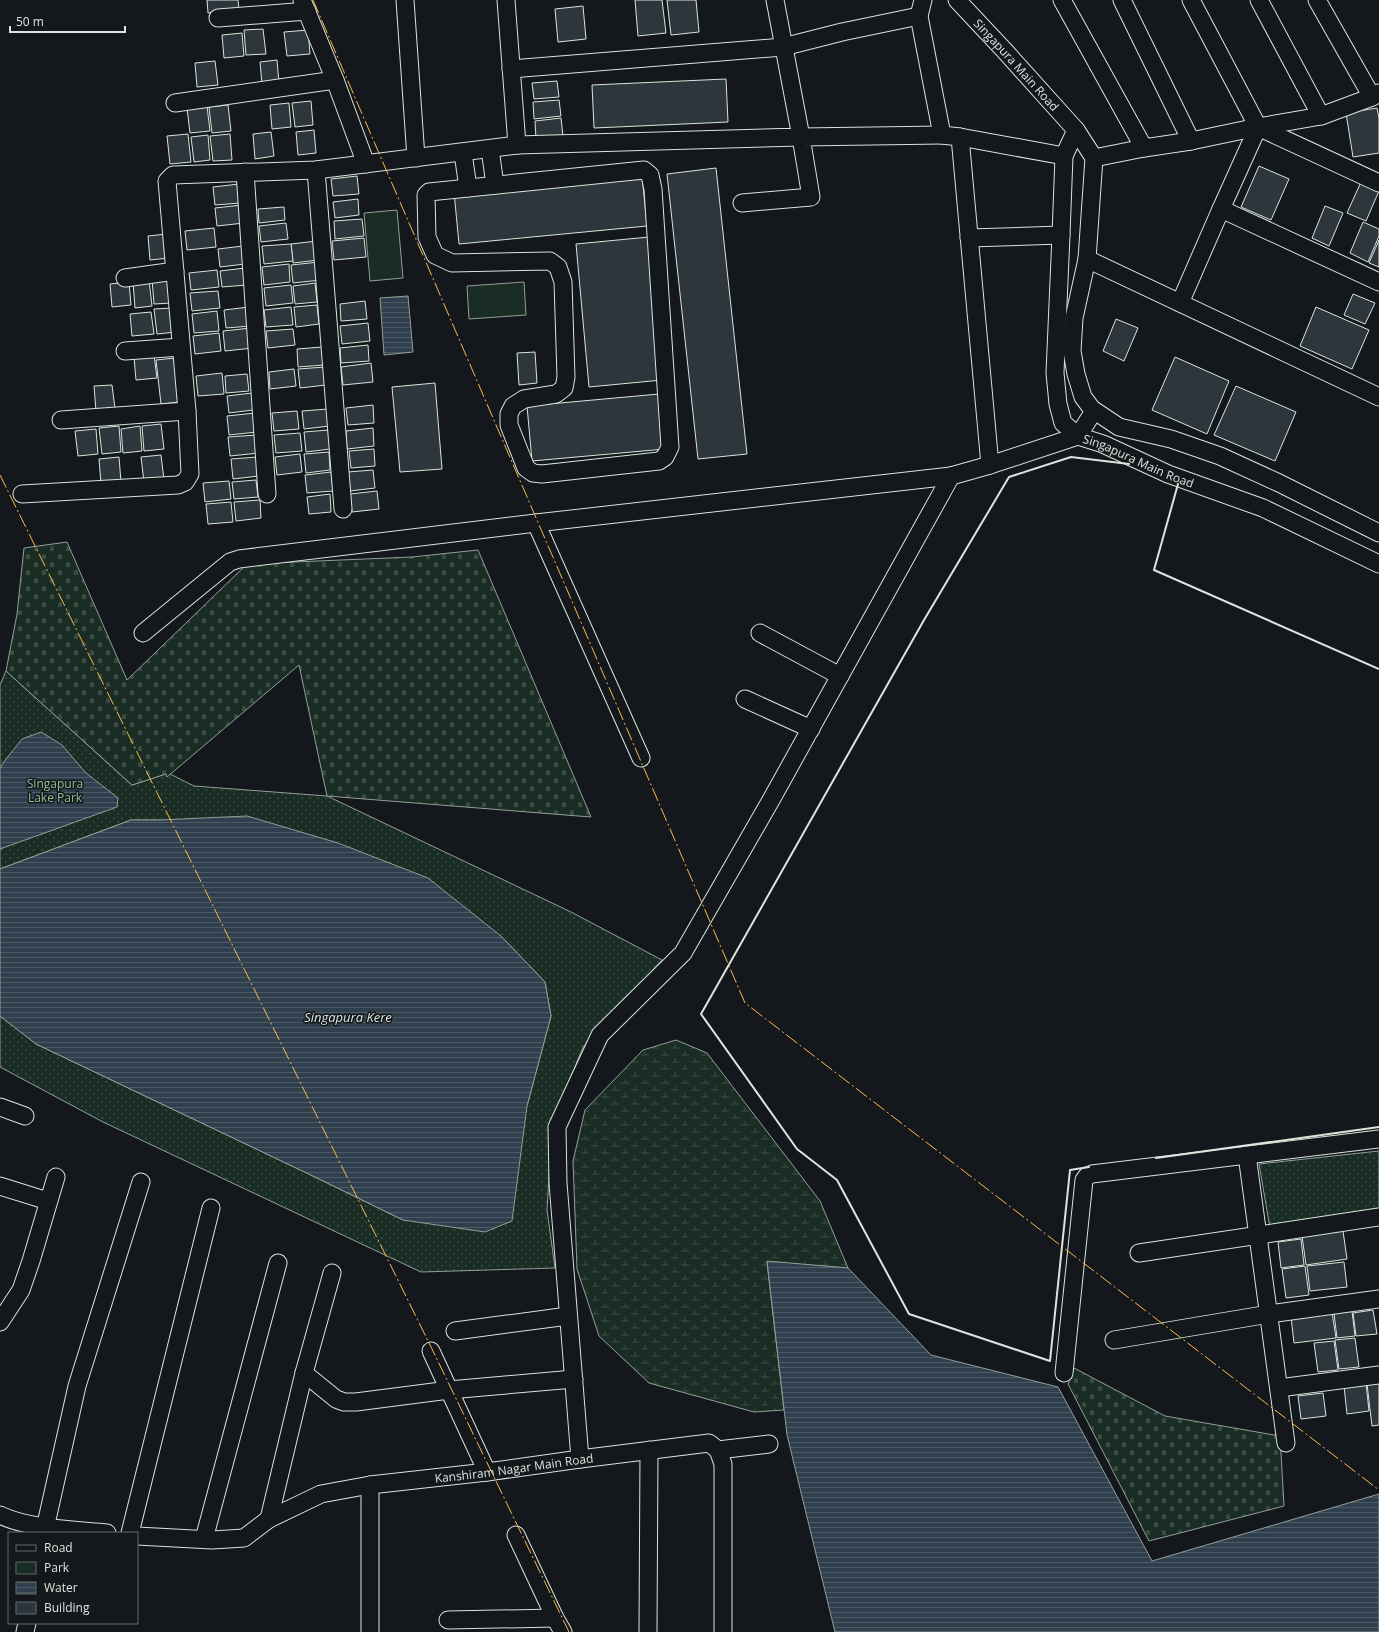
<svg xmlns="http://www.w3.org/2000/svg" width="1379" height="1632" font-family="'Open Sans',sans-serif">
  <style>
    .green { fill: url(#green-dots); stroke: #939e99 }
    .wetland { fill: url(#wetland-marsh); stroke: #939e99 }
    .cemetery { fill: url(#cemetery-stones); stroke: #939e99 }
    .pitch { fill: #1a2d24; stroke: #939e99 }
    .water { fill: url(#water-rules); stroke: #939e99 }
    .building { fill: #2c363c; stroke: #d8e6dc }
    .lines { fill: none; stroke-linecap: round; stroke-linejoin: round }
    .minor-casing { stroke: #d8e6dc; stroke-width: 19 }
    .minor { stroke: #14181c; stroke-width: 17 }
    .wall { stroke: #d8e6dc; stroke-width: 2 }
    .power { stroke: #ffb74d; stroke-width: 1; stroke-dasharray: 14 3 2 3; stroke-linecap: butt }
    .labels { text-anchor: middle; dominant-baseline: central; stroke-width: 3; stroke-linejoin: round; paint-order: stroke }
    .street-label { font-size: 12px; fill: #d8e6dc; stroke: #14181c }
    .park-label { font-size: 12px; fill: #8ac095; stroke: #14181c }
    .water-label { font-size: 13px; font-style: italic; fill: #d8e6dc; stroke: #14181c }
  </style>
  <defs>
    <pattern id="green-dots" width="8" height="8" patternUnits="userSpaceOnUse"><rect width="8" height="8" fill="#1a2d24"/><path d="M2 2h.1M6 6h.1" fill="none" stroke="#3b4b43" stroke-width="1.8" stroke-linecap="round"/></pattern>
    <pattern id="wetland-marsh" width="20" height="14" patternUnits="userSpaceOnUse"><rect width="20" height="14" fill="#1a2d24"/><path d="M1 5h8M5 5V1M11 12h8M15 12V8" fill="none" stroke="#3b4b43"/></pattern>
    <pattern id="cemetery-stones" width="16" height="16" patternUnits="userSpaceOnUse"><rect width="16" height="16" fill="#1a2d24"/><path d="M2 7V4a2 2 0 0 1 4 0v3zM10 15v-3a2 2 0 0 1 4 0v3z" fill="#3b4b43"/></pattern>
    <pattern id="water-rules" width="6" height="5" patternUnits="userSpaceOnUse"><rect width="6" height="5" fill="#2f3f4d"/><path d="M0 2.5h6" fill="none" stroke="#4c5b66"/></pattern>
  </defs>
  <rect width="100%" height="100%" fill="#14181c"/>
  <g class="green">
    <path d="M 6,671 L 132,785 L 168,773 L 194,786 L 327,796 L 571,912 L 662,960 L 583,1047 L 552,1124 L 547,1210 L 555,1268 L 421,1272 L 103,1122 L 0,1067 L 0,1016 L 36,1044 L 315,1177 L 403,1220 L 527,1106 L 551,1016 L 545,982 L 501,936 L 160,820 L 131,820 L 0,869 L 0,685 Z"/>
    <path d="M 1379,1151 L 1379,1211 L 1270,1228 L 1259,1164 Z"/>
  </g>
  <path class="wetland" d="M 676,1040 L 707,1053 L 820,1201 L 848,1268 L 767,1262 L 784,1410 L 754,1412 L 649,1383 L 599,1336 L 577,1269 L 573,1161 L 585,1110 L 643,1050 Z"/>
  <g class="cemetery">
    <path d="M 67,542 L 127,680 L 247,564 L 412,557 L 478,550 L 591,817 L 327,796 L 299,665 L 167,777 L 166,774 L 132,785 L 6,671 L 17,614 L 24,548 Z"/>
    <path d="M 1074,1368 L 1165,1416 L 1280,1436 L 1284,1506 L 1149,1541 L 1068,1384 Z"/>
  </g>
  <g class="pitch">
    <path d="M 397,210 L 403,278 L 370,281 L 364,213 Z"/>
    <path d="M 524,282 L 526,315 L 469,319 L 467,286 Z"/>
  </g>
  <g class="water">
    <path d="M 408,296 L 413,352 L 384,355 L 380,298 Z"/>
    <path d="M 41,732 L 62,745 L 86,773 L 118,798 L 117,807 L 0,849 L 0,769 L 3,763 L 22,739 Z"/>
    <path d="M 247,816 L 338,843 L 428,878 L 501,936 L 545,982 L 551,1016 L 527,1106 L 512,1221 L 485,1232 L 403,1220 L 315,1177 L 36,1044 L 0,1016 L 0,869 L 131,820 L 160,820 Z"/>
    <path d="M 767,1261 L 848,1268 L 931,1355 L 1058,1387 L 1152,1561 L 1379,1494 L 1379,1632 L 835,1632 L 787,1435 Z"/>
  </g>
  <g class="building">
    <path d="M 207,0 L 238,0 L 239,10 L 208,13 Z"/>
    <path d="M 635,0 L 662,0 L 666,33 L 638,36 Z"/>
    <path d="M 667,0 L 696,0 L 699,32 L 671,35 Z"/>
    <path d="M 583,6 L 586,39 L 558,42 L 555,9 Z"/>
    <path d="M 263,29 L 266,54 L 246,55 L 244,30 Z"/>
    <path d="M 308,30 L 310,54 L 287,56 L 284,32 Z"/>
    <path d="M 242,33 L 244,56 L 224,58 L 222,35 Z"/>
    <path d="M 277,60 L 279,83 L 262,84 L 260,62 Z"/>
    <path d="M 215,61 L 218,85 L 197,87 L 195,63 Z"/>
    <path d="M 726,79 L 728,122 L 594,128 L 592,85 Z"/>
    <path d="M 557,81 L 559,97 L 534,99 L 532,83 Z"/>
    <path d="M 559,100 L 561,116 L 534,119 L 533,102 Z"/>
    <path d="M 311,101 L 313,125 L 295,127 L 292,103 Z"/>
    <path d="M 289,103 L 291,127 L 272,129 L 270,105 Z"/>
    <path d="M 228,105 L 231,131 L 212,133 L 209,107 Z"/>
    <path d="M 207,106 L 210,131 L 190,133 L 187,108 Z"/>
    <path d="M 1377,108 L 1379,118 L 1379,153 L 1353,157 L 1346,113 Z"/>
    <path d="M 561,118 L 563,136 L 536,139 L 535,121 Z"/>
    <path d="M 314,130 L 316,153 L 298,155 L 296,132 Z"/>
    <path d="M 271,132 L 274,156 L 255,159 L 253,134 Z"/>
    <path d="M 188,134 L 191,162 L 170,164 L 167,136 Z"/>
    <path d="M 230,134 L 232,160 L 213,161 L 210,136 Z"/>
    <path d="M 208,135 L 210,160 L 194,162 L 191,137 Z"/>
    <path d="M 1259,166 L 1289,179 L 1271,220 L 1241,207 Z"/>
    <path d="M 716,168 L 747,454 L 698,459 L 667,174 Z"/>
    <path d="M 642,175 L 647,226 L 459,244 L 454,192 Z"/>
    <path d="M 357,176 L 359,194 L 333,196 L 331,179 Z"/>
    <path d="M 1361,182 L 1379,191 L 1366,221 L 1347,213 Z"/>
    <path d="M 239,184 L 241,203 L 215,205 L 213,187 Z"/>
    <path d="M 358,199 L 359,215 L 335,218 L 333,202 Z"/>
    <path d="M 242,205 L 244,223 L 217,226 L 215,208 Z"/>
    <path d="M 1325,206 L 1343,213 L 1329,246 L 1312,238 Z"/>
    <path d="M 284,207 L 285,220 L 259,223 L 258,209 Z"/>
    <path d="M 362,219 L 364,236 L 335,239 L 334,221 Z"/>
    <path d="M 1363,222 L 1379,229 L 1379,236 L 1368,262 L 1350,253 Z"/>
    <path d="M 286,223 L 288,239 L 261,242 L 259,226 Z"/>
    <path d="M 214,228 L 216,247 L 187,250 L 185,231 Z"/>
    <path d="M 167,234 L 169,258 L 150,260 L 148,236 Z"/>
    <path d="M 649,237 L 662,380 L 589,387 L 576,244 Z"/>
    <path d="M 364,238 L 366,257 L 334,260 L 332,241 Z"/>
    <path d="M 1379,240 L 1379,267 L 1369,263 Z"/>
    <path d="M 317,241 L 319,260 L 293,263 L 291,244 Z"/>
    <path d="M 291,244 L 293,261 L 264,264 L 262,246 Z"/>
    <path d="M 243,246 L 245,264 L 220,267 L 218,249 Z"/>
    <path d="M 319,262 L 321,280 L 293,283 L 291,265 Z"/>
    <path d="M 289,264 L 290,282 L 264,285 L 262,267 Z"/>
    <path d="M 245,268 L 247,285 L 222,287 L 220,271 Z"/>
    <path d="M 217,270 L 219,287 L 191,290 L 189,273 Z"/>
    <path d="M 170,277 L 172,303 L 154,304 L 152,279 Z"/>
    <path d="M 149,280 L 152,306 L 135,308 L 133,282 Z"/>
    <path d="M 129,282 L 131,305 L 112,307 L 110,284 Z"/>
    <path d="M 315,283 L 317,302 L 295,304 L 293,286 Z"/>
    <path d="M 291,285 L 293,303 L 266,306 L 264,288 Z"/>
    <path d="M 218,291 L 220,308 L 192,311 L 190,293 Z"/>
    <path d="M 1353,294 L 1375,303 L 1365,324 L 1344,315 Z"/>
    <path d="M 365,301 L 367,319 L 341,321 L 340,304 Z"/>
    <path d="M 317,305 L 319,324 L 296,327 L 294,307 Z"/>
    <path d="M 249,307 L 251,326 L 226,328 L 224,310 Z"/>
    <path d="M 291,307 L 293,325 L 266,327 L 264,310 Z"/>
    <path d="M 1316,307 L 1369,330 L 1352,369 L 1300,346 Z"/>
    <path d="M 173,308 L 176,332 L 157,334 L 154,309 Z"/>
    <path d="M 217,311 L 219,331 L 194,333 L 192,314 Z"/>
    <path d="M 151,312 L 154,334 L 132,336 L 130,314 Z"/>
    <path d="M 1116,319 L 1138,328 L 1124,361 L 1103,351 Z"/>
    <path d="M 368,323 L 370,341 L 342,344 L 340,326 Z"/>
    <path d="M 251,328 L 253,348 L 225,351 L 223,331 Z"/>
    <path d="M 293,329 L 295,345 L 268,348 L 266,331 Z"/>
    <path d="M 219,333 L 221,351 L 195,354 L 193,336 Z"/>
    <path d="M 368,345 L 369,361 L 341,363 L 340,348 Z"/>
    <path d="M 322,347 L 324,365 L 298,367 L 297,349 Z"/>
    <path d="M 535,352 L 537,383 L 519,385 L 517,353 Z"/>
    <path d="M 154,355 L 157,378 L 136,380 L 134,357 Z"/>
    <path d="M 1175,357 L 1229,381 L 1207,434 L 1152,410 Z"/>
    <path d="M 175,358 L 179,402 L 161,404 L 156,360 Z"/>
    <path d="M 371,363 L 373,382 L 343,385 L 341,367 Z"/>
    <path d="M 325,367 L 326,385 L 300,388 L 298,369 Z"/>
    <path d="M 294,369 L 296,386 L 270,389 L 269,372 Z"/>
    <path d="M 222,373 L 224,394 L 198,396 L 196,376 Z"/>
    <path d="M 247,374 L 249,391 L 226,393 L 225,376 Z"/>
    <path d="M 435,383 L 442,469 L 400,472 L 392,387 Z"/>
    <path d="M 112,385 L 115,409 L 96,411 L 94,386 Z"/>
    <path d="M 1236,386 L 1296,412 L 1275,461 L 1214,435 Z"/>
    <path d="M 252,393 L 253,410 L 229,413 L 227,396 Z"/>
    <path d="M 659,394 L 665,449 L 532,461 L 527,406 Z"/>
    <path d="M 373,405 L 374,423 L 348,425 L 346,408 Z"/>
    <path d="M 328,409 L 330,426 L 304,429 L 302,411 Z"/>
    <path d="M 297,411 L 299,429 L 274,431 L 272,413 Z"/>
    <path d="M 255,413 L 257,432 L 229,435 L 227,416 Z"/>
    <path d="M 161,424 L 164,449 L 144,451 L 142,426 Z"/>
    <path d="M 119,426 L 121,452 L 102,454 L 99,428 Z"/>
    <path d="M 140,426 L 142,451 L 123,453 L 121,429 Z"/>
    <path d="M 373,428 L 374,446 L 347,449 L 346,431 Z"/>
    <path d="M 96,429 L 98,454 L 78,456 L 75,431 Z"/>
    <path d="M 328,430 L 330,449 L 306,452 L 304,432 Z"/>
    <path d="M 300,433 L 302,451 L 276,453 L 274,435 Z"/>
    <path d="M 257,435 L 259,453 L 230,456 L 228,437 Z"/>
    <path d="M 374,449 L 375,466 L 351,468 L 349,451 Z"/>
    <path d="M 329,452 L 330,470 L 306,473 L 304,454 Z"/>
    <path d="M 300,454 L 302,472 L 277,475 L 275,457 Z"/>
    <path d="M 161,455 L 164,480 L 144,482 L 141,457 Z"/>
    <path d="M 119,457 L 121,482 L 101,484 L 99,459 Z"/>
    <path d="M 257,457 L 259,476 L 233,479 L 231,459 Z"/>
    <path d="M 373,470 L 375,488 L 350,491 L 348,472 Z"/>
    <path d="M 331,472 L 333,491 L 307,493 L 305,475 Z"/>
    <path d="M 256,480 L 258,497 L 234,499 L 232,482 Z"/>
    <path d="M 229,481 L 231,499 L 205,502 L 203,483 Z"/>
    <path d="M 377,491 L 379,509 L 352,512 L 350,494 Z"/>
    <path d="M 330,494 L 331,512 L 309,514 L 307,497 Z"/>
    <path d="M 260,500 L 261,518 L 236,521 L 234,502 Z"/>
    <path d="M 231,502 L 233,522 L 208,524 L 206,504 Z"/>
    <path d="M 1343,1231 L 1347,1259 L 1306,1265 L 1302,1236 Z"/>
    <path d="M 1301,1239 L 1304,1265 L 1281,1268 L 1278,1242 Z"/>
    <path d="M 1344,1262 L 1347,1287 L 1310,1291 L 1307,1266 Z"/>
    <path d="M 1305,1266 L 1309,1295 L 1286,1298 L 1282,1269 Z"/>
    <path d="M 1373,1310 L 1377,1334 L 1356,1336 L 1353,1313 Z"/>
    <path d="M 1352,1311 L 1355,1336 L 1337,1338 L 1334,1313 Z"/>
    <path d="M 1332,1312 L 1336,1338 L 1294,1343 L 1291,1317 Z"/>
    <path d="M 1355,1338 L 1359,1367 L 1339,1369 L 1335,1340 Z"/>
    <path d="M 1334,1341 L 1338,1370 L 1318,1372 L 1314,1343 Z"/>
    <path d="M 1366,1383 L 1369,1411 L 1347,1414 L 1344,1386 Z"/>
    <path d="M 1379,1383 L 1379,1425 L 1372,1426 L 1367,1384 Z"/>
    <path d="M 1323,1393 L 1326,1416 L 1301,1419 L 1298,1396 Z"/>
  </g>
  <g class="lines">
    <g class="minor-casing">
      <g id="minor">
        <path d="M 302,0 L 335,80 L 366,164"/>
        <path d="M 405,0 L 416,158"/>
        <path d="M 506,0 L 517,145"/>
        <path d="M 923,0 L 919,16 L 942,135 L 960,137 L 1064,156"/>
        <path id="s1" d="M 957,0 L 1004,50 L 1076,130 L 1094,158 L 1087,259 L 1074,318 L 1072,351 L 1076,374 L 1083,397 L 1092,409 L 1119,427 L 1171,439 L 1220,456 L 1279,483 L 1379,533"/>
        <path d="M 1062,0 L 1144,148"/>
        <path d="M 1122,0 L 1191,141"/>
        <path d="M 1191,0 L 1258,127"/>
        <path d="M 1259,0 L 1321,116"/>
        <path d="M 1317,0 L 1372,97"/>
        <path d="M 218,18 L 307,11"/>
        <path d="M 511,69 L 783,47 L 842,32 L 919,16"/>
        <path d="M 175,103 L 335,80"/>
        <path id="s2" d="M 1076,130 L 1064,156 L 1061,235 L 1055,373 L 1058,404 L 1063,423 L 1078,436 L 1103,444 L 1168,474 L 1263,508 L 1379,564"/>
        <path d="M 960,137 L 990,465"/>
        <path d="M 490,149 L 495,185"/>
        <path d="M 463,153 L 468,188"/>
        <path d="M 1094,158 L 1144,148 L 1191,141 L 1258,127 L 1379,183"/>
        <path d="M 316,170 L 343,509"/>
        <path d="M 644,170 L 650,175 L 653,189 L 670,447 L 665,457 L 659,461 L 542,474 L 533,473 L 526,468 L 509,425 L 509,414 L 513,406 L 524,399 L 556,394 L 564,388 L 566,377 L 563,282 L 558,267 L 550,261 L 452,263 L 435,255 L 427,237 L 426,195 L 429,192 Z"/>
        <path d="M 245,172 L 267,494"/>
        <path d="M 742,203 L 811,197 L 801,137 L 942,135"/>
        <path d="M 1221,209 L 1258,127 L 1321,116 L 1372,97 L 1379,93"/>
        <path d="M 969,238 L 1061,235"/>
        <path d="M 1087,259 L 1379,397"/>
        <path d="M 125,278 L 175,271"/>
        <path d="M 1180,303 L 1221,209 L 1379,282"/>
        <path d="M 125,351 L 181,347"/>
        <path d="M 61,420 L 187,411"/>
        <path d="M 22,494 L 178,485 L 185,482 L 190,474 L 187,411 L 167,181 L 173,175 L 316,170 L 517,145 L 801,137 L 775,0"/>
        <path d="M 536,523 L 641,758"/>
        <path d="M 143,633 L 230,562 L 239,559 L 536,523 L 951,476 L 990,465 L 1078,436 L 1094,411"/>
        <path d="M 760,633 L 840,676"/>
        <path d="M 745,699 L 811,729"/>
        <path d="M 0,1107 L 25,1116"/>
        <path d="M 1247,1155 L 1286,1443"/>
        <path d="M 0,1186 L 48,1201"/>
        <path d="M 1139,1253 L 1379,1217"/>
        <path d="M 0,1322 L 21,1290 L 31,1261 L 56,1177"/>
        <path d="M 455,1331 L 568,1316"/>
        <path d="M 1114,1340 L 1269,1314 L 1379,1299"/>
        <path d="M 431,1351 L 487,1472"/>
        <path d="M 304,1373 L 336,1399 L 344,1402 L 356,1402 L 449,1390 L 574,1379"/>
        <path d="M 1064,1373 L 1084,1180 L 1087,1176 L 1092,1174 L 1379,1139"/>
        <path d="M 1279,1388 L 1379,1375"/>
        <path d="M 718,1450 L 769,1444"/>
        <path d="M 580,1459 L 558,1183 L 557,1127 L 600,1035 L 683,953 L 771,800 L 951,476"/>
        <path d="M 370,1485 L 370,1632"/>
        <path d="M 0,1515 C 29,1529 75,1530 107,1533"/>
        <path d="M 269,1519 L 304,1373 L 332,1273"/>
        <path d="M 44,1533 L 77,1386 L 141,1182"/>
        <path d="M 130,1533 L 211,1208"/>
        <path d="M 516,1535 L 555,1618 L 563,1632"/>
        <path id="s3" d="M 137,1536 L 212,1540 L 244,1538 L 269,1519 L 321,1494 L 370,1485 L 487,1472 L 580,1459 L 709,1443 L 718,1450 L 723,1464 L 723,1632"/>
        <path d="M 204,1539 L 278,1263"/>
        <path d="M 448,1620 L 555,1618"/>
        <path d="M 25,1632 L 27,1623"/>
        <path d="M 648,1632 L 649,1450"/>
      </g>
    </g>
    <use href="#minor" class="minor"/>
    <g class="wall">
      <path d="M 1178,484 L 1154,570 L 1379,669"/>
      <path d="M 1156,1158 L 1379,1127"/>
      <path d="M 1089,1167 L 1070,1170 L 1050,1361 L 909,1314 L 837,1180 L 797,1149 L 701,1014 L 924,620 L 1009,477 L 1071,457 L 1129,464"/>
    </g>
    <g class="power">
      <path d="M 313,0 L 745,1003 L 1379,1490"/>
      <path d="M 0,475 L 432,1349 L 569,1632"/>
    </g>
  </g>
  <g class="labels">
    <g class="street-label">
      <text stroke="none"><textPath href="#s1" startOffset="88">Singapura Main Road</textPath></text>
      <text stroke="none"><textPath href="#s2" startOffset="382">Singapura Main Road</textPath></text>
      <text stroke="none"><textPath href="#s3" startOffset="391">Kanshiram Nagar Main Road</textPath></text>
    </g>
    <g class="park-label">
      <text x="55" y="783">Singapura<tspan x="55" dy="14">Lake Park</tspan></text>
    </g>
    <g class="water-label">
      <text x="348" y="1017">Singapura Kere</text>
    </g>
  </g>
  <rect x="8" y="1532" width="130" height="92" fill="#14181c" stroke="#626a69"/>
  <rect x="16" y="1545" width="20" height="6" fill="#14181c" stroke="#626a69"/>
  <text x="44" y="1552" font-size="12" fill="#d8e6dc">Road</text>
  <rect x="16" y="1562" width="20" height="12" fill="#1a2d24" stroke="#626a69"/>
  <text x="44" y="1572" font-size="12" fill="#d8e6dc">Park</text>
  <rect x="16" y="1582" width="20" height="12" fill="url(#water-rules)" stroke="#626a69"/>
  <text x="44" y="1592" font-size="12" fill="#d8e6dc">Water</text>
  <rect x="16" y="1602" width="20" height="12" fill="#2c363c" stroke="#626a69"/>
  <text x="44" y="1612" font-size="12" fill="#d8e6dc">Building</text>
  <path d="M10 26v6h115v-6" fill="none" stroke="#d8e6dc" stroke-width="2"/>
  <text x="16" y="26" font-size="12" fill="#d8e6dc" stroke="#14181c" stroke-width="3" paint-order="stroke">50 m</text>
</svg>
